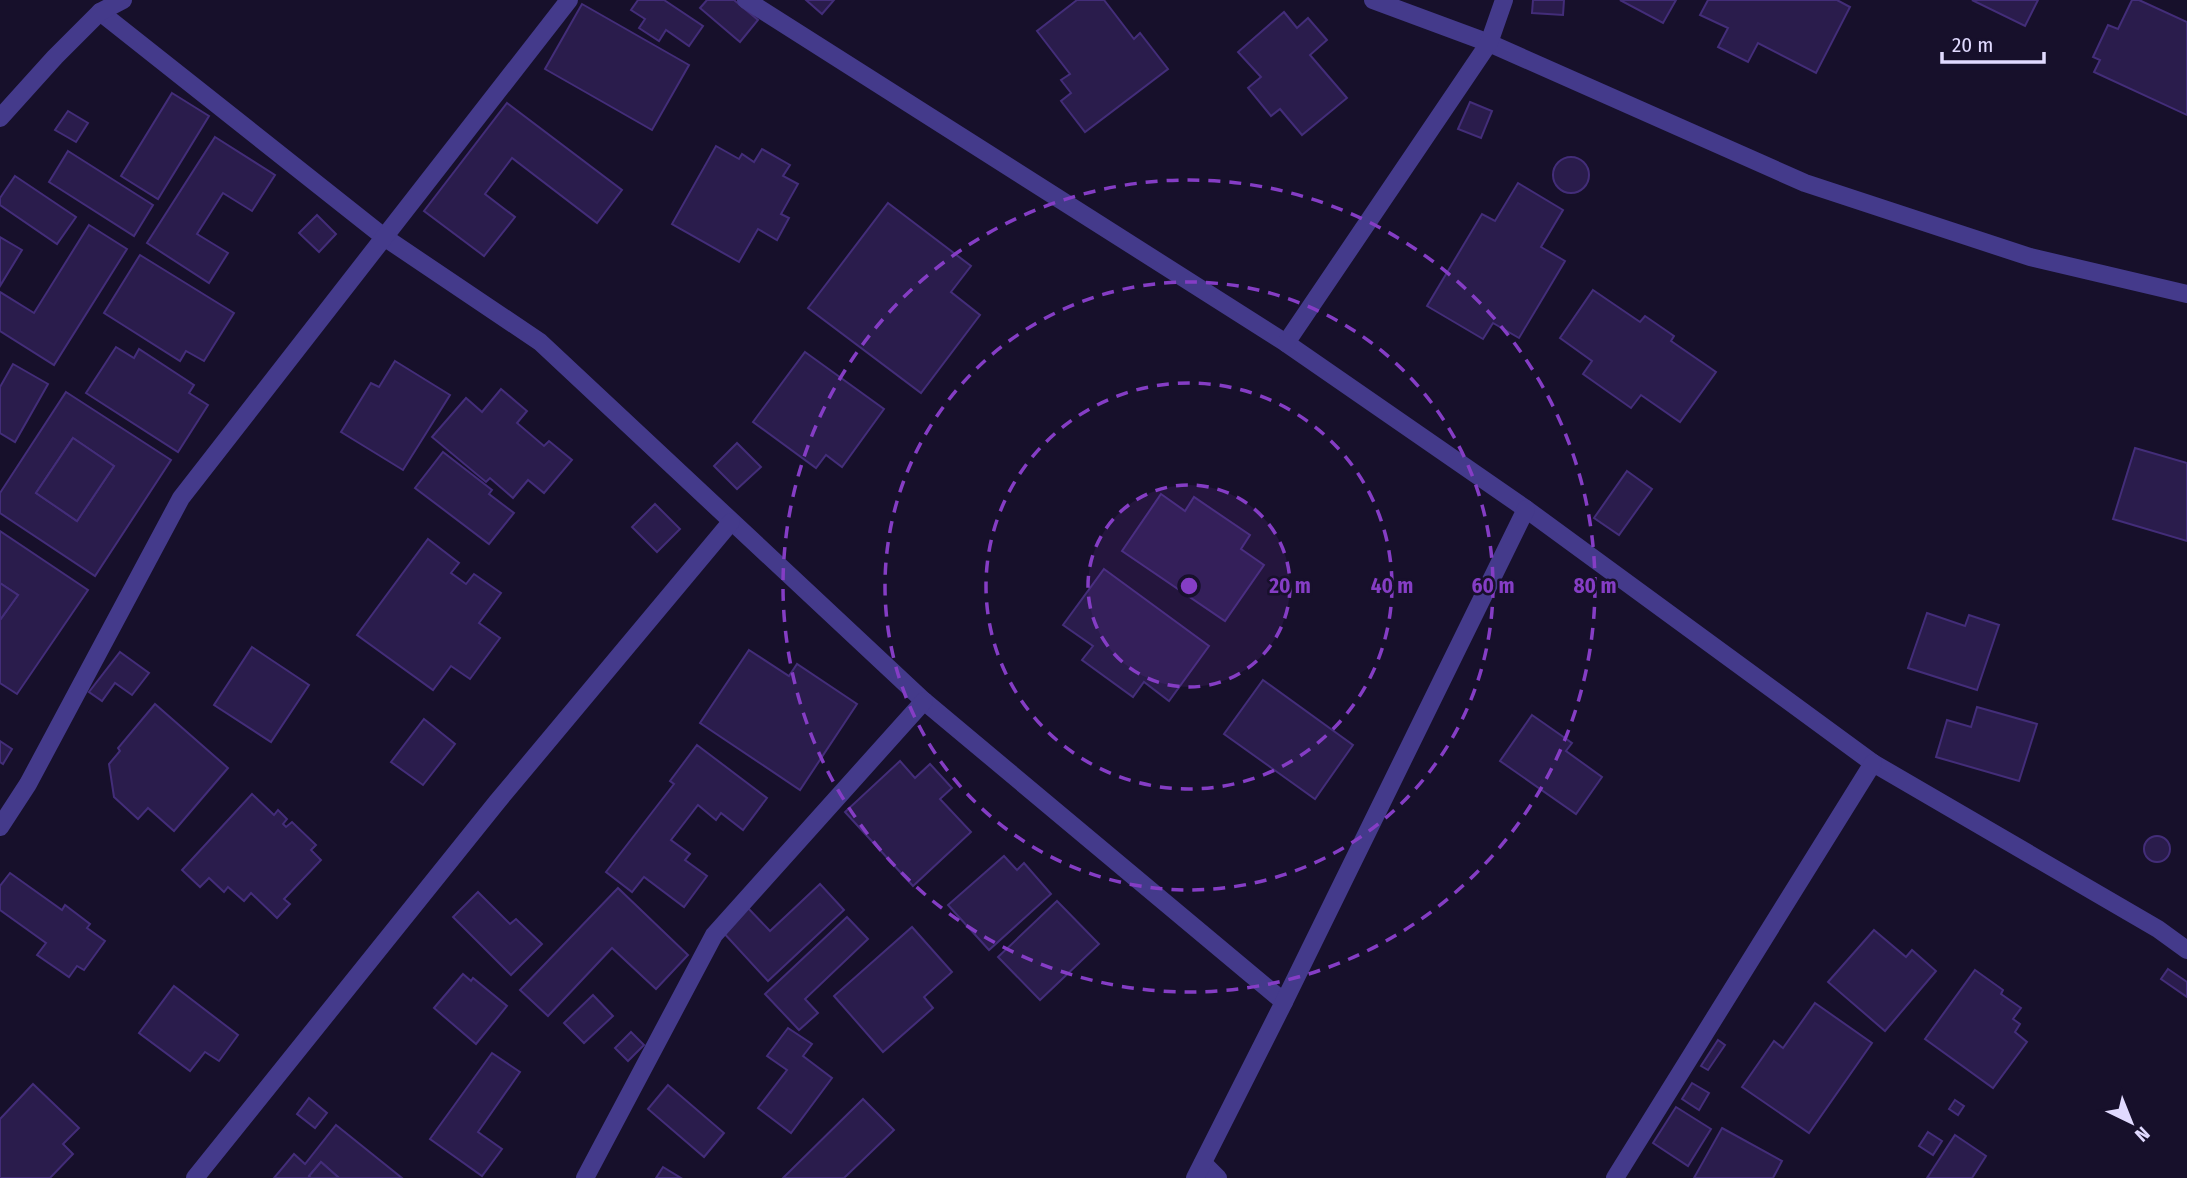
<svg xmlns="http://www.w3.org/2000/svg" width="2187" height="1178" font-family="'Fira Sans Condensed',sans-serif">
  <style>
    .building { fill: #2a1c4c; stroke: #432d79; stroke-width: 2; fill-rule: evenodd }
    .lines { fill: none; stroke-linecap: round; stroke-linejoin: round }
    .minor { stroke: #443a8b; stroke-width: 18 }
    .ring { fill: none; stroke: #853dc5; stroke-width: 3.5; stroke-dasharray: 12 9 }
    .centre { fill: #853dc5; stroke: #17102b; stroke-width: 3.5 }
    .ring-label { font-size: 21px; text-anchor: middle; font-weight: bold; fill: #853dc5; stroke: #17102b; stroke-width: 5; stroke-linejoin: round; paint-order: stroke }
  </style>
  <rect width="100%" height="100%" fill="#17102b"/>
  <g class="building">
    <path d="M 638,0 L 664,0 L 703,26 L 689,46 L 666,30 L 659,41 L 639,28 L 645,19 L 631,10 Z"/>
    <path d="M 707,0 L 734,0 L 758,20 L 740,42 L 700,8 Z"/>
    <path d="M 806,0 L 834,0 L 822,14 Z"/>
    <path d="M 1077,0 L 1104,0 L 1134,39 L 1140,33 L 1168,69 L 1085,132 L 1061,101 L 1071,93 L 1061,80 L 1070,74 L 1037,31 Z"/>
    <path d="M 1533,0 L 1564,0 L 1563,15 L 1532,13 Z"/>
    <path d="M 1620,0 L 1676,0 L 1663,23 Z"/>
    <path d="M 1708,0 L 1837,0 L 1850,7 L 1816,73 L 1758,43 L 1748,62 L 1718,47 L 1728,28 L 1700,15 Z"/>
    <path d="M 1972,0 L 2038,0 L 2025,26 Z"/>
    <path d="M 2132,0 L 2139,0 L 2187,22 L 2187,115 L 2094,72 L 2100,60 L 2093,57 L 2108,25 L 2118,29 Z"/>
    <path d="M 582,4 L 689,65 L 652,130 L 545,69 Z"/>
    <path d="M 1284,12 L 1297,28 L 1308,18 L 1327,40 L 1310,55 L 1347,98 L 1302,135 L 1280,109 L 1271,116 L 1248,88 L 1261,77 L 1238,52 Z"/>
    <path d="M 172,93 L 209,116 L 158,199 L 121,176 Z"/>
    <path d="M 1470,102 L 1492,111 L 1481,138 L 1458,129 Z"/>
    <path d="M 507,103 L 622,190 L 597,223 L 512,158 L 485,194 L 515,217 L 484,256 L 424,211 Z"/>
    <path d="M 68,111 L 88,123 L 76,142 L 55,130 Z"/>
    <path d="M 215,137 L 275,175 L 252,211 L 223,193 L 197,234 L 228,253 L 209,283 L 147,243 Z"/>
    <path d="M 716,146 L 739,159 L 742,154 L 754,162 L 762,149 L 790,165 L 783,176 L 798,184 L 781,214 L 789,218 L 777,240 L 758,229 L 739,262 L 672,224 Z"/>
    <path d="M 68,151 L 153,205 L 134,236 L 49,182 Z"/>
    <circle cx="1571" cy="175" r="18"/>
    <path d="M 15,176 L 76,217 L 57,244 L 0,205 L 0,198 Z"/>
    <path d="M 1518,183 L 1563,210 L 1541,247 L 1565,261 L 1519,338 L 1493,323 L 1483,339 L 1427,306 L 1482,214 L 1495,221 Z"/>
    <path d="M 888,203 L 971,266 L 951,292 L 980,315 L 921,393 L 808,308 Z"/>
    <path d="M 317,215 L 336,234 L 319,252 L 299,233 Z"/>
    <path d="M 89,225 L 127,249 L 54,365 L 0,331 L 0,292 L 34,313 Z"/>
    <path d="M 0,237 L 22,250 L 0,286 Z"/>
    <path d="M 140,255 L 234,313 L 204,361 L 186,351 L 180,361 L 104,313 Z"/>
    <path d="M 1593,290 L 1640,322 L 1645,316 L 1674,336 L 1671,341 L 1716,372 L 1680,422 L 1641,395 L 1631,408 L 1583,374 L 1592,361 L 1560,338 Z"/>
    <path d="M 116,347 L 134,358 L 139,349 L 194,385 L 189,393 L 208,405 L 178,452 L 86,393 Z"/>
    <path d="M 805,352 L 884,409 L 842,467 L 826,455 L 816,468 L 753,422 Z"/>
    <path d="M 395,361 L 450,395 L 403,470 L 341,432 L 371,383 L 379,387 Z"/>
    <path d="M 13,364 L 48,384 L 15,442 L 0,433 L 0,387 Z"/>
    <path d="M 501,389 L 527,411 L 517,423 L 544,446 L 549,441 L 572,460 L 544,493 L 528,480 L 513,498 L 490,478 L 486,482 L 432,437 L 466,398 L 482,412 Z"/>
    <path d="M 66,392 L 171,460 L 95,576 L 0,513 L 0,493 ZM 73,438 L 114,466 L 77,521 L 36,493 Z"/>
    <path d="M 73,438 L 114,466 L 77,521 L 36,493 Z"/>
    <path d="M 737,443 L 761,467 L 737,489 L 714,466 Z"/>
    <path d="M 2135,448 L 2187,463 L 2187,541 L 2113,519 Z"/>
    <path d="M 443,452 L 492,490 L 489,494 L 514,513 L 489,544 L 415,488 Z"/>
    <path d="M 1627,471 L 1652,489 L 1619,535 L 1594,518 Z"/>
    <path d="M 1161,494 L 1185,511 L 1194,497 L 1250,535 L 1241,549 L 1264,565 L 1225,621 L 1122,551 Z"/>
    <path d="M 655,504 L 680,529 L 657,552 L 632,527 Z"/>
    <path d="M 0,531 L 88,590 L 17,694 L 0,683 L 0,620 L 18,595 L 0,583 Z"/>
    <path d="M 428,539 L 459,563 L 451,573 L 466,584 L 474,574 L 501,593 L 479,623 L 500,638 L 470,679 L 451,666 L 433,690 L 357,635 Z"/>
    <path d="M 1104,569 L 1209,646 L 1169,701 L 1144,682 L 1133,697 L 1082,660 L 1093,646 L 1063,625 Z"/>
    <path d="M 0,583 L 18,595 L 0,620 Z"/>
    <path d="M 1927,613 L 1965,626 L 1969,615 L 1999,625 L 1977,690 L 1908,668 Z"/>
    <path d="M 252,647 L 309,685 L 271,742 L 214,705 Z"/>
    <path d="M 749,650 L 789,676 L 797,664 L 857,704 L 800,790 L 700,723 Z"/>
    <path d="M 120,652 L 149,673 L 132,695 L 115,683 L 102,701 L 89,692 Z"/>
    <path d="M 1263,680 L 1353,745 L 1315,799 L 1224,734 Z"/>
    <path d="M 155,704 L 228,768 L 174,831 L 148,808 L 138,819 L 114,797 L 109,764 L 120,751 L 118,748 Z"/>
    <path d="M 1977,707 L 2037,724 L 2019,781 L 1936,757 L 1947,720 L 1971,727 Z"/>
    <path d="M 1532,715 L 1572,743 L 1566,751 L 1602,777 L 1576,814 L 1500,761 Z"/>
    <path d="M 424,719 L 455,744 L 423,785 L 391,762 Z"/>
    <path d="M 0,741 L 12,749 L 3,764 L 0,762 Z"/>
    <path d="M 697,745 L 767,798 L 743,830 L 721,813 L 716,820 L 698,805 L 671,840 L 690,854 L 685,860 L 707,876 L 684,907 L 644,877 L 632,892 L 606,872 L 674,784 L 670,781 Z"/>
    <path d="M 900,761 L 915,778 L 930,764 L 952,788 L 940,799 L 971,832 L 913,886 L 845,812 Z"/>
    <path d="M 252,794 L 274,815 L 278,810 L 287,819 L 283,824 L 286,827 L 292,822 L 316,845 L 311,850 L 321,860 L 284,899 L 290,904 L 277,918 L 251,893 L 244,901 L 228,887 L 224,892 L 209,878 L 200,887 L 182,870 Z"/>
    <circle cx="2157" cy="849" r="13"/>
    <path d="M 1004,856 L 1017,870 L 1024,863 L 1051,894 L 989,950 L 948,905 Z"/>
    <path d="M 10,873 L 62,910 L 65,905 L 90,924 L 87,928 L 105,941 L 84,970 L 77,966 L 69,977 L 37,955 L 46,943 L 0,910 L 0,886 Z"/>
    <path d="M 820,884 L 844,910 L 768,981 L 721,930 L 746,906 L 770,931 Z"/>
    <path d="M 618,888 L 688,955 L 656,989 L 612,948 L 548,1016 L 520,990 Z"/>
    <path d="M 478,892 L 510,924 L 516,919 L 542,944 L 511,975 L 453,917 Z"/>
    <path d="M 1057,901 L 1099,944 L 1040,1000 L 998,957 Z"/>
    <path d="M 847,917 L 868,939 L 805,999 L 818,1013 L 799,1030 L 765,994 Z"/>
    <path d="M 912,927 L 952,972 L 924,997 L 933,1008 L 883,1052 L 834,996 Z"/>
    <path d="M 1874,930 L 1906,957 L 1912,950 L 1936,971 L 1885,1031 L 1828,982 Z"/>
    <path d="M 2168,969 L 2187,982 L 2187,997 L 2161,979 Z"/>
    <path d="M 1975,970 L 2003,990 L 2001,994 L 2021,1008 L 2013,1019 L 2020,1024 L 2015,1032 L 2027,1042 L 1993,1088 L 1925,1039 Z"/>
    <path d="M 463,974 L 471,981 L 473,978 L 507,1006 L 476,1044 L 434,1008 Z"/>
    <path d="M 174,986 L 238,1035 L 219,1061 L 205,1052 L 190,1071 L 139,1033 Z"/>
    <path d="M 593,995 L 613,1016 L 584,1043 L 564,1023 Z"/>
    <path d="M 1815,1003 L 1872,1043 L 1809,1133 L 1742,1087 L 1774,1041 L 1783,1048 Z"/>
    <path d="M 788,1028 L 812,1044 L 803,1056 L 832,1078 L 791,1133 L 758,1108 L 787,1070 L 767,1056 Z"/>
    <path d="M 631,1032 L 644,1045 L 628,1061 L 615,1048 Z"/>
    <path d="M 1718,1040 L 1725,1045 L 1708,1070 L 1701,1066 Z"/>
    <path d="M 492,1053 L 520,1072 L 478,1132 L 502,1149 L 482,1176 L 430,1139 Z"/>
    <path d="M 1692,1083 L 1709,1093 L 1699,1110 L 1682,1099 Z"/>
    <path d="M 33,1084 L 79,1128 L 63,1144 L 73,1154 L 50,1178 L 0,1178 L 0,1119 Z"/>
    <path d="M 668,1085 L 724,1133 L 704,1157 L 648,1109 Z"/>
    <path d="M 309,1098 L 327,1113 L 315,1128 L 297,1114 Z"/>
    <path d="M 863,1099 L 894,1130 L 844,1178 L 783,1178 Z"/>
    <path d="M 1955,1100 L 1964,1106 L 1958,1115 L 1949,1109 Z"/>
    <path d="M 1676,1107 L 1711,1129 L 1688,1166 L 1653,1143 Z"/>
    <path d="M 336,1125 L 402,1178 L 339,1178 L 321,1162 L 309,1176 L 311,1178 L 274,1178 L 294,1154 L 305,1164 Z"/>
    <path d="M 1722,1128 L 1782,1161 L 1773,1178 L 1694,1178 Z"/>
    <path d="M 1928,1132 L 1942,1141 L 1933,1155 L 1919,1146 Z"/>
    <path d="M 1955,1135 L 1986,1156 L 1972,1178 L 1927,1178 Z"/>
    <path d="M 321,1162 L 339,1178 L 311,1178 L 309,1176 Z"/>
    <path d="M 663,1167 L 681,1178 L 656,1178 Z"/>
  </g>
  <g class="lines">
    <g class="minor">
      <path d="M 746,0 L 1286,343 L 1526,509 L 1873,763 L 2158,929 L 2187,950"/>
      <path d="M 1373,0 L 1489,43 L 1805,183 L 2030,257 L 2187,294"/>
      <path d="M 100,12 L 384,237 L 540,342 L 924,701 L 1284,1002"/>
      <path d="M 0,118 L 55,57 L 100,12 L 123,0"/>
      <path d="M 1286,343 L 1489,43 L 1504,0"/>
      <path d="M 0,827 L 28,784 L 181,498 L 569,0"/>
      <path d="M 1203,1163 L 1218,1178"/>
      <path d="M 195,1178 L 497,802 L 731,522"/>
      <path d="M 585,1178 L 714,935 L 924,701"/>
      <path d="M 1195,1178 L 1284,1002 L 1526,509"/>
      <path d="M 1615,1178 L 1873,763"/>
    </g>
  </g>
  <circle cx="1189" cy="586" r="101" fill="#853dc5" fill-opacity=".12"/>
  <g class="ring">
    <circle cx="1189" cy="586" r="101"/>
    <circle cx="1189" cy="586" r="203"/>
    <circle cx="1189" cy="586" r="304"/>
    <circle cx="1189" cy="586" r="406"/>
  </g>
  <circle cx="1189" cy="586" r="10" class="centre"/>
  <g class="ring-label">
    <text x="1290" y="593">20 m</text>
    <text x="1392" y="593">40 m</text>
    <text x="1493" y="593">60 m</text>
    <text x="1595" y="593">80 m</text>
  </g>
  <g transform="translate(2131 1122) rotate(137)" stroke="#17102b" stroke-width="5" paint-order="stroke">
  <path d="M0-5L12 26L0 18L-12 26Z" fill="#e1daff"/>
  <text y="-10" font-size="19" font-weight="bold" text-anchor="middle" fill="#e1daff">N</text>
  </g>
  <path d="M1942 52v10h102v-10" fill="none" stroke="#e1daff" stroke-width="3.5"/>
  <text x="1952" y="52" font-size="21" fill="#e1daff" stroke="#17102b" stroke-width="5" paint-order="stroke">20 m</text>
</svg>
